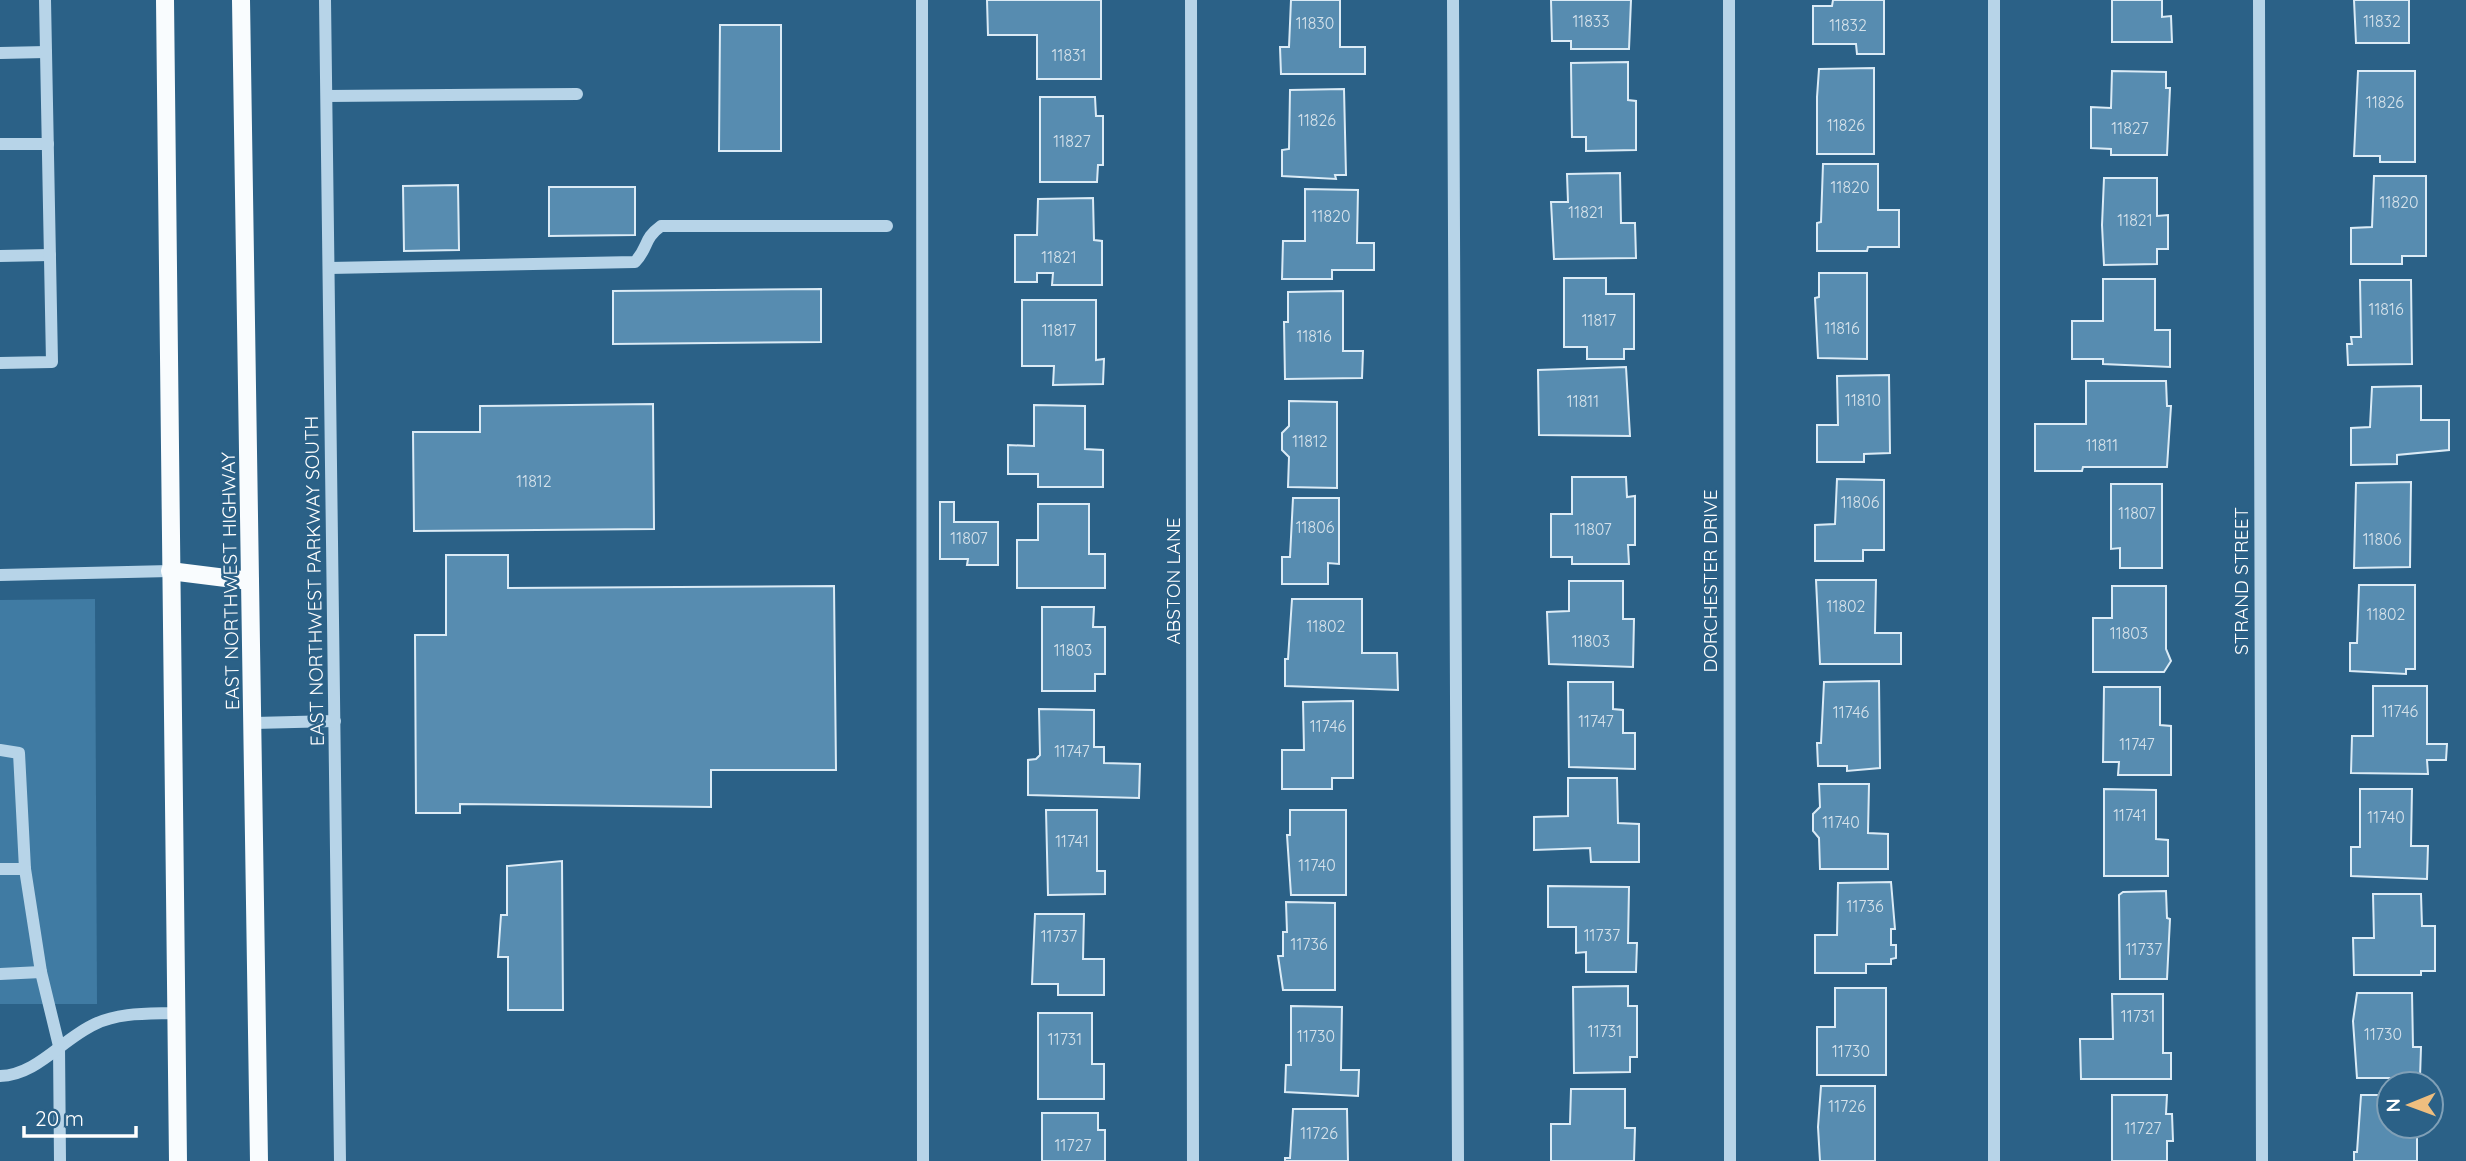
<svg xmlns="http://www.w3.org/2000/svg" width="2466" height="1161" font-family="Quicksand,sans-serif">
  <style>
    .green { fill: #407ba3 }
    .building { fill: #578cb0; stroke: #dbebf6; stroke-width: 2 }
    .lines { fill: none; stroke-linecap: round; stroke-linejoin: round }
    .minor { stroke: #b7d4e8; stroke-width: 12 }
    .major { stroke: #f9fcfe; stroke-width: 18 }
    .labels { text-anchor: middle; dominant-baseline: central; stroke-width: 5; stroke-linejoin: round; paint-order: stroke }
    .number-label { font-size: 16px; fill: #d5e2eb }
    .street-label { font-size: 19px; fill: #fff; stroke: #2b6187 }
  </style>
  <rect width="100%" height="100%" fill="#2b6187"/>
  <path class="green" d="M 95,599 L 97,1004 L 0,1004 L 0,600 Z"/>
  <g class="building">
    <path d="M 987,0 L 1101,0 L 1101,79 L 1037,79 L 1037,35 L 988,35 Z"/>
    <path d="M 1291,0 L 1340,0 L 1340,47 L 1365,47 L 1365,74 L 1281,74 L 1280,47 L 1289,47 Z"/>
    <path d="M 1551,0 L 1631,0 L 1629,49 L 1571,49 L 1571,41 L 1552,41 Z"/>
    <path d="M 1833,0 L 1884,0 L 1884,54 L 1857,54 L 1856,44 L 1813,44 L 1813,6 L 1832,6 Z"/>
    <path d="M 2112,0 L 2162,0 L 2162,17 L 2171,16 L 2172,42 L 2112,42 Z"/>
    <path d="M 2354,0 L 2409,0 L 2409,43 L 2356,43 Z"/>
    <path d="M 720,25 L 781,25 L 781,151 L 719,151 Z"/>
    <path d="M 1628,62 L 1628,100 L 1636,101 L 1636,150 L 1586,151 L 1586,137 L 1572,137 L 1571,63 Z"/>
    <path d="M 1874,68 L 1874,154 L 1817,154 L 1817,97 L 1819,69 Z"/>
    <path d="M 2112,71 L 2166,72 L 2166,88 L 2170,88 L 2167,155 L 2111,155 L 2111,149 L 2091,148 L 2091,107 L 2111,108 Z"/>
    <path d="M 2358,71 L 2415,71 L 2415,162 L 2380,162 L 2380,156 L 2354,156 Z"/>
    <path d="M 1344,89 L 1346,175 L 1335,175 L 1336,179 L 1282,176 L 1282,150 L 1289,149 L 1290,90 Z"/>
    <path d="M 1040,97 L 1095,97 L 1096,116 L 1103,116 L 1103,165 L 1098,165 L 1097,182 L 1040,182 Z"/>
    <path d="M 1823,164 L 1878,164 L 1878,210 L 1899,210 L 1899,247 L 1868,247 L 1867,251 L 1817,251 L 1817,223 L 1821,222 Z"/>
    <path d="M 1620,173 L 1621,223 L 1635,223 L 1636,258 L 1554,259 L 1551,202 L 1568,202 L 1567,174 Z"/>
    <path d="M 2374,176 L 2426,176 L 2426,256 L 2402,256 L 2402,264 L 2351,264 L 2351,228 L 2372,227 Z"/>
    <path d="M 2104,178 L 2157,178 L 2157,216 L 2168,215 L 2168,249 L 2157,249 L 2157,264 L 2104,265 L 2102,225 Z"/>
    <path d="M 458,185 L 459,250 L 404,251 L 403,186 Z"/>
    <path d="M 549,187 L 635,187 L 635,235 L 549,236 Z"/>
    <path d="M 1305,189 L 1358,190 L 1357,243 L 1374,243 L 1374,270 L 1332,270 L 1332,279 L 1282,279 L 1283,241 L 1305,241 Z"/>
    <path d="M 1093,198 L 1094,240 L 1102,241 L 1102,285 L 1052,285 L 1053,273 L 1037,273 L 1037,282 L 1015,282 L 1015,235 L 1037,235 L 1038,199 Z"/>
    <path d="M 1819,273 L 1867,273 L 1867,359 L 1818,358 L 1815,298 L 1819,297 Z"/>
    <path d="M 1564,278 L 1606,278 L 1606,294 L 1634,294 L 1634,349 L 1624,349 L 1624,359 L 1587,359 L 1587,347 L 1564,347 Z"/>
    <path d="M 2103,279 L 2155,279 L 2155,330 L 2170,330 L 2170,367 L 2103,364 L 2103,359 L 2072,359 L 2072,321 L 2103,321 Z"/>
    <path d="M 2360,280 L 2411,280 L 2412,364 L 2348,365 L 2347,344 L 2352,344 L 2351,337 L 2361,337 Z"/>
    <path d="M 821,289 L 821,342 L 613,344 L 613,291 Z"/>
    <path d="M 1343,291 L 1343,351 L 1363,351 L 1362,378 L 1285,379 L 1284,322 L 1288,322 L 1288,292 Z"/>
    <path d="M 1022,300 L 1096,300 L 1096,360 L 1104,359 L 1103,384 L 1053,385 L 1054,366 L 1022,366 Z"/>
    <path d="M 1626,367 L 1630,436 L 1539,435 L 1538,370 Z"/>
    <path d="M 1889,375 L 1890,453 L 1864,454 L 1864,462 L 1817,462 L 1817,425 L 1838,425 L 1837,376 Z"/>
    <path d="M 2086,381 L 2166,381 L 2167,406 L 2171,406 L 2167,467 L 2083,467 L 2082,471 L 2035,471 L 2035,424 L 2086,424 Z"/>
    <path d="M 2421,386 L 2421,420 L 2449,420 L 2449,450 L 2397,455 L 2397,464 L 2351,465 L 2351,428 L 2370,427 L 2372,387 Z"/>
    <path d="M 1289,401 L 1337,402 L 1337,488 L 1288,487 L 1289,457 L 1282,450 L 1282,433 L 1289,426 Z"/>
    <path d="M 653,404 L 654,529 L 414,531 L 413,432 L 480,432 L 480,406 Z"/>
    <path d="M 1034,405 L 1085,406 L 1085,449 L 1103,450 L 1103,487 L 1038,487 L 1038,474 L 1008,474 L 1008,445 L 1034,446 Z"/>
    <path d="M 1572,477 L 1626,477 L 1627,497 L 1635,496 L 1635,545 L 1628,545 L 1629,564 L 1572,564 L 1572,557 L 1551,557 L 1551,514 L 1572,514 Z"/>
    <path d="M 1837,479 L 1884,480 L 1884,550 L 1863,550 L 1863,561 L 1815,561 L 1815,525 L 1835,524 Z"/>
    <path d="M 2411,482 L 2410,567 L 2354,568 L 2356,483 Z"/>
    <path d="M 2111,484 L 2162,484 L 2162,568 L 2120,568 L 2120,548 L 2111,549 Z"/>
    <path d="M 1293,498 L 1339,498 L 1339,564 L 1328,563 L 1328,584 L 1282,584 L 1282,557 L 1290,557 Z"/>
    <path d="M 940,502 L 954,502 L 954,522 L 998,522 L 998,565 L 967,565 L 968,559 L 940,559 Z"/>
    <path d="M 1038,504 L 1089,504 L 1089,554 L 1105,554 L 1105,588 L 1017,588 L 1017,540 L 1038,540 Z"/>
    <path d="M 446,555 L 508,555 L 508,588 L 834,586 L 836,770 L 711,770 L 711,807 L 460,804 L 460,813 L 416,813 L 415,635 L 446,635 Z"/>
    <path d="M 1816,580 L 1876,580 L 1875,633 L 1901,633 L 1901,664 L 1820,664 Z"/>
    <path d="M 1569,581 L 1623,581 L 1623,619 L 1634,619 L 1633,667 L 1549,664 L 1547,612 L 1569,611 Z"/>
    <path d="M 2359,585 L 2415,585 L 2415,669 L 2406,669 L 2406,674 L 2350,671 L 2350,643 L 2357,643 Z"/>
    <path d="M 2112,586 L 2166,586 L 2166,649 L 2171,661 L 2164,672 L 2093,672 L 2093,618 L 2112,618 Z"/>
    <path d="M 1292,599 L 1362,599 L 1362,653 L 1397,653 L 1398,690 L 1285,686 L 1285,659 L 1288,659 Z"/>
    <path d="M 1042,607 L 1094,607 L 1093,627 L 1105,627 L 1105,674 L 1095,674 L 1095,691 L 1042,691 Z"/>
    <path d="M 1879,681 L 1880,768 L 1847,771 L 1847,766 L 1818,766 L 1817,743 L 1821,743 L 1824,682 Z"/>
    <path d="M 1568,682 L 1613,682 L 1613,709 L 1623,710 L 1623,733 L 1635,733 L 1635,769 L 1569,767 Z"/>
    <path d="M 2373,686 L 2427,686 L 2427,744 L 2447,744 L 2446,760 L 2427,760 L 2428,774 L 2351,773 L 2352,736 L 2373,736 Z"/>
    <path d="M 2104,687 L 2160,687 L 2160,725 L 2171,726 L 2171,775 L 2118,775 L 2119,762 L 2103,762 Z"/>
    <path d="M 1353,701 L 1353,778 L 1332,778 L 1332,789 L 1282,789 L 1282,750 L 1304,750 L 1303,702 Z"/>
    <path d="M 1039,709 L 1094,710 L 1094,747 L 1104,747 L 1104,763 L 1140,764 L 1139,798 L 1028,795 L 1028,760 L 1036,759 L 1040,755 Z"/>
    <path d="M 1568,778 L 1617,778 L 1618,823 L 1639,824 L 1639,862 L 1591,862 L 1590,848 L 1534,850 L 1534,817 L 1568,816 Z"/>
    <path d="M 1819,784 L 1869,784 L 1868,833 L 1888,834 L 1888,869 L 1820,869 L 1819,838 L 1813,831 L 1813,814 L 1820,807 Z"/>
    <path d="M 2104,789 L 2156,790 L 2156,839 L 2168,840 L 2168,876 L 2104,876 Z"/>
    <path d="M 2360,789 L 2412,789 L 2411,846 L 2428,846 L 2427,879 L 2351,876 L 2351,847 L 2360,847 Z"/>
    <path d="M 1046,810 L 1097,810 L 1097,871 L 1105,871 L 1105,894 L 1048,895 Z"/>
    <path d="M 1290,810 L 1346,810 L 1346,895 L 1291,895 L 1287,835 L 1290,835 Z"/>
    <path d="M 562,861 L 563,1010 L 508,1010 L 508,957 L 498,957 L 501,915 L 507,915 L 507,866 Z"/>
    <path d="M 1891,882 L 1895,929 L 1891,929 L 1891,945 L 1896,945 L 1896,958 L 1891,959 L 1891,964 L 1866,964 L 1866,973 L 1815,973 L 1815,935 L 1837,935 L 1838,883 Z"/>
    <path d="M 1548,886 L 1629,887 L 1628,943 L 1637,943 L 1636,972 L 1586,972 L 1586,952 L 1576,953 L 1576,927 L 1548,927 Z"/>
    <path d="M 2166,891 L 2167,918 L 2170,919 L 2167,979 L 2120,979 L 2119,895 L 2123,892 Z"/>
    <path d="M 2373,894 L 2421,894 L 2422,926 L 2435,926 L 2435,971 L 2421,971 L 2421,975 L 2354,975 L 2353,938 L 2374,938 Z"/>
    <path d="M 1286,902 L 1335,903 L 1335,990 L 1283,990 L 1278,956 L 1283,956 L 1283,932 L 1287,932 Z"/>
    <path d="M 1035,914 L 1084,914 L 1083,959 L 1104,959 L 1104,995 L 1058,995 L 1058,984 L 1032,984 Z"/>
    <path d="M 1628,986 L 1628,1006 L 1637,1006 L 1637,1057 L 1630,1057 L 1630,1072 L 1574,1073 L 1573,987 Z"/>
    <path d="M 1835,988 L 1886,988 L 1886,1075 L 1817,1075 L 1817,1027 L 1835,1027 Z"/>
    <path d="M 2357,993 L 2412,993 L 2413,1047 L 2421,1047 L 2420,1078 L 2357,1078 L 2353,1021 Z"/>
    <path d="M 2112,994 L 2163,994 L 2163,1053 L 2171,1053 L 2171,1079 L 2081,1079 L 2080,1039 L 2113,1039 Z"/>
    <path d="M 1291,1006 L 1342,1007 L 1341,1070 L 1359,1070 L 1358,1096 L 1285,1092 L 1286,1065 L 1291,1065 Z"/>
    <path d="M 1038,1013 L 1092,1013 L 1092,1064 L 1104,1064 L 1104,1099 L 1038,1099 Z"/>
    <path d="M 1821,1086 L 1875,1086 L 1875,1161 L 1820,1161 L 1818,1127 Z"/>
    <path d="M 1571,1089 L 1625,1089 L 1625,1128 L 1635,1128 L 1634,1161 L 1551,1161 L 1551,1124 L 1570,1124 Z"/>
    <path d="M 2112,1095 L 2167,1095 L 2166,1114 L 2172,1114 L 2173,1141 L 2167,1141 L 2167,1161 L 2112,1161 Z"/>
    <path d="M 2361,1095 L 2389,1095 L 2389,1126 L 2417,1126 L 2417,1161 L 2354,1161 L 2354,1152 L 2357,1152 Z"/>
    <path d="M 1293,1109 L 1347,1109 L 1348,1161 L 1285,1161 L 1285,1158 L 1290,1158 Z"/>
    <path d="M 1042,1113 L 1098,1113 L 1098,1130 L 1105,1130 L 1105,1161 L 1042,1161 Z"/>
  </g>
  <g class="lines">
    <g class="minor">
      <path d="M 325,0 L 340,1161"/>
      <path d="M 922,0 L 923,1161"/>
      <path d="M 1191,0 L 1193,1161"/>
      <path d="M 1453,0 L 1458,1161"/>
      <path d="M 1729,0 L 1730,1161"/>
      <path d="M 1994,0 L 1994,1161"/>
      <path d="M 2259,0 L 2262,1161"/>
      <path d="M 0,53 L 46,52"/>
      <path d="M 327,96 L 577,94"/>
      <path d="M 0,144 L 48,144"/>
      <path d="M 0,256 L 50,255"/>
      <path d="M 329,268 L 635,262 C 649,247 643,239 661,226 L 887,226"/>
      <path d="M 0,363 L 52,362 L 45,0"/>
      <path d="M 0,575 L 170,571"/>
      <path d="M 254,723 L 335,721"/>
      <path d="M 0,750 L 19,753 L 25,869 L 41,972 L 59,1046 L 60,1161"/>
      <path d="M 0,869 L 25,869"/>
      <path d="M 0,974 L 41,972"/>
      <path d="M 0,1076 C 37,1075 62,1039 95,1024 C 120,1012 149,1014 176,1013"/>
    </g>
    <g class="major">
      <path d="M 165,0 L 178,1161"/>
      <path d="M 241,0 L 259,1161"/>
      <path d="M 170,571 L 250,581"/>
    </g>
  </g>
  <g class="labels">
    <g class="number-label">
      <text x="1591" y="21">11833</text>
      <text x="2382" y="21">11832</text>
      <text x="1315" y="23">11830</text>
      <text x="1848" y="25">11832</text>
      <text x="1069" y="55">11831</text>
      <text x="2385" y="102">11826</text>
      <text x="1317" y="120">11826</text>
      <text x="1846" y="125">11826</text>
      <text x="2130" y="128">11827</text>
      <text x="1072" y="141">11827</text>
      <text x="1850" y="187">11820</text>
      <text x="2399" y="202">11820</text>
      <text x="1586" y="212">11821</text>
      <text x="1331" y="216">11820</text>
      <text x="2135" y="220">11821</text>
      <text x="1059" y="257">11821</text>
      <text x="2386" y="309">11816</text>
      <text x="1599" y="320">11817</text>
      <text x="1842" y="328">11816</text>
      <text x="1059" y="330">11817</text>
      <text x="1314" y="336">11816</text>
      <text x="1863" y="400">11810</text>
      <text x="1583" y="401">11811</text>
      <text x="1310" y="441">11812</text>
      <text x="2102" y="445">11811</text>
      <text x="534" y="481">11812</text>
      <text x="1860" y="502">11806</text>
      <text x="2137" y="513">11807</text>
      <text x="1315" y="527">11806</text>
      <text x="1593" y="529">11807</text>
      <text x="969" y="538">11807</text>
      <text x="2382" y="539">11806</text>
      <text x="1846" y="606">11802</text>
      <text x="2386" y="614">11802</text>
      <text x="1326" y="626">11802</text>
      <text x="2129" y="633">11803</text>
      <text x="1591" y="641">11803</text>
      <text x="1073" y="650">11803</text>
      <text x="2400" y="711">11746</text>
      <text x="1851" y="712">11746</text>
      <text x="1596" y="721">11747</text>
      <text x="1328" y="726">11746</text>
      <text x="2137" y="744">11747</text>
      <text x="1072" y="751">11747</text>
      <text x="2130" y="815">11741</text>
      <text x="2386" y="817">11740</text>
      <text x="1841" y="822">11740</text>
      <text x="1072" y="841">11741</text>
      <text x="1317" y="865">11740</text>
      <text x="1865" y="906">11736</text>
      <text x="1602" y="935">11737</text>
      <text x="1059" y="936">11737</text>
      <text x="1309" y="944">11736</text>
      <text x="2144" y="949">11737</text>
      <text x="2138" y="1016">11731</text>
      <text x="1605" y="1031">11731</text>
      <text x="2383" y="1034">11730</text>
      <text x="1316" y="1036">11730</text>
      <text x="1065" y="1039">11731</text>
      <text x="1851" y="1051">11730</text>
      <text x="1847" y="1106">11726</text>
      <text x="2143" y="1128">11727</text>
      <text x="1319" y="1133">11726</text>
      <text x="1073" y="1145">11727</text>
    </g>
    <g class="street-label">
      <text transform="translate(230 581) rotate(-91)">EAST NORTHWEST HIGHWAY</text>
      <text transform="translate(314 581) rotate(-91)">EAST NORTHWEST PARKWAY SOUTH</text>
      <text transform="translate(1173 581) rotate(-90)">ABSTON LANE</text>
      <text transform="translate(1710 581) rotate(-90)">DORCHESTER DRIVE</text>
      <text transform="translate(2241 581) rotate(-90)">STRAND STREET</text>
    </g>
  </g>
  <g transform="translate(2410 1105) rotate(269)"><circle r="33" fill="#2b6187" stroke="#80a0b7" stroke-width="2"/>
  <path d="M0-5L12 26L0 18L-12 26Z" fill="#eebe7f"/>
  <text y="-10" font-size="19" font-weight="bold" text-anchor="middle" fill="#ffffff">N</text>
  </g>
  <path d="M24 1126v10h112v-10" fill="none" stroke="#ffffff" stroke-width="3.5"/>
  <text x="35" y="1126" font-size="21" fill="#ffffff" stroke="#2b6187" stroke-width="5" paint-order="stroke">20 m</text>
</svg>
